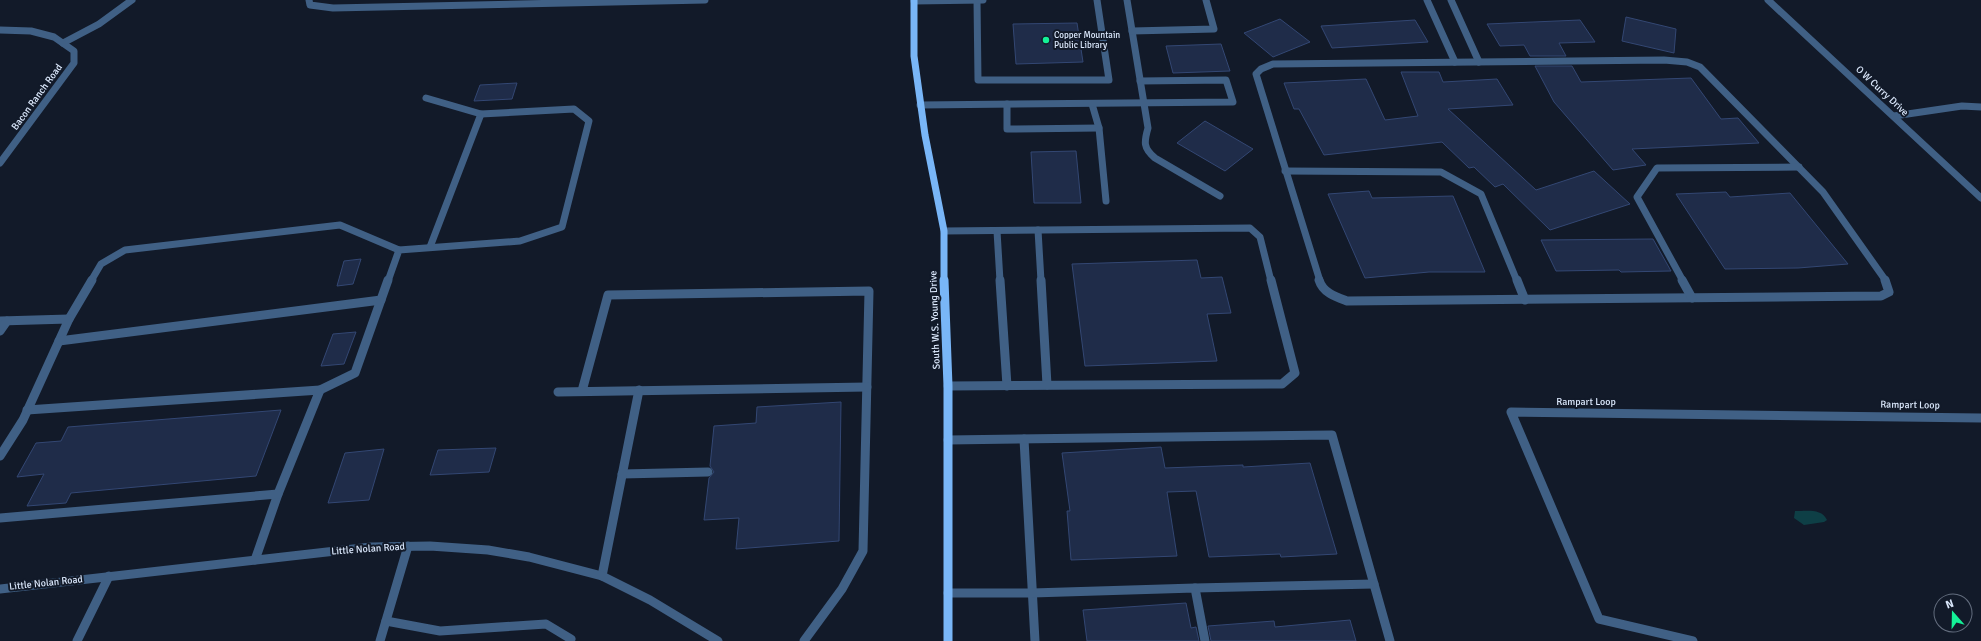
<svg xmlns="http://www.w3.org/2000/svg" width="1981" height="641" font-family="Signika,sans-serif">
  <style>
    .water { fill: #0e3f46 }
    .building { fill: #1f2c49; stroke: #334773 }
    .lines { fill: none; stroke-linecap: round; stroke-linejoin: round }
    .service-far1 { stroke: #406085; stroke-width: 7 }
    .service { stroke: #406085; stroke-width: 9 }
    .minor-far1 { stroke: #406085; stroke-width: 7 }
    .minor { stroke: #406085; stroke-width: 9 }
    .secondary-far1 { stroke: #79b6f7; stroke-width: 7 }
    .secondary { stroke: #79b6f7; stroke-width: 9 }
    .poi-dot { fill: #14f197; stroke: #121a29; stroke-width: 1.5 }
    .labels { text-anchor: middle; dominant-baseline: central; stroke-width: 4; stroke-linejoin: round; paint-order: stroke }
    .far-poi-label { font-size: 9px; fill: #dce9fd; stroke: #121a29; text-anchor: start }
    .street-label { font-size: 10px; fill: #dce9fd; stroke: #121a29 }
  </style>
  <rect width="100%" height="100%" fill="#121a29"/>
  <path class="water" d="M 1795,511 C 1806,511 1822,508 1827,520 L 1824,522 L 1804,525 L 1794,518 Z"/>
  <g class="building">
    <path d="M 1626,17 L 1676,29 L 1674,53 L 1622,41 Z"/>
    <path d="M 1280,19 L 1310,42 L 1273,57 L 1244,33 Z"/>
    <path d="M 1415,20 L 1428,42 L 1332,48 L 1321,26 Z"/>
    <path d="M 1580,20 L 1595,42 L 1559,43 L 1566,56 L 1530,56 L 1524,45 L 1500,46 L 1487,24 Z"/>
    <path d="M 1077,23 L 1083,62 L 1016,64 L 1013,24 Z"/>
    <path d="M 1221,44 L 1230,71 L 1173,73 L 1166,46 Z"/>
    <path d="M 1535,66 L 1572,66 L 1581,82 L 1691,78 L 1721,119 L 1738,118 L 1759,143 L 1632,149 L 1646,165 L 1613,170 L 1554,102 Z"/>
    <path d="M 1401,72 L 1439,72 L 1443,82 L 1497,79 L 1513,105 L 1448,109 L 1536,190 L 1594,171 L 1630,204 L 1550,230 L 1503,184 L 1495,187 L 1474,167 L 1469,168 L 1442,142 L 1324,155 L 1299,109 L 1294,109 L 1284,83 L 1366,79 L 1385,120 L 1418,116 Z"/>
    <path d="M 517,83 L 512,99 L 474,101 L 480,85 Z"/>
    <path d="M 1205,121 L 1253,149 L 1225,171 L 1177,143 Z"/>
    <path d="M 1076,151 L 1081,203 L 1034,203 L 1031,152 Z"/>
    <path d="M 1369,191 L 1372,198 L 1453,196 L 1485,272 L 1429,272 L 1365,278 L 1328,194 Z"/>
    <path d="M 1726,192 L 1730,197 L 1790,193 L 1848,264 L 1798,268 L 1725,269 L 1676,194 Z"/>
    <path d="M 1653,239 L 1671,271 L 1621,272 L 1619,270 L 1556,271 L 1541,240 Z"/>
    <path d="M 361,259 L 353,284 L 337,286 L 344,261 Z"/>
    <path d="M 1197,260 L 1201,278 L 1222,277 L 1231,313 L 1207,314 L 1217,361 L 1085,366 L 1072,264 Z"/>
    <path d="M 356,332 L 344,364 L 321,366 L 333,334 Z"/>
    <path d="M 841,402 L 839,541 L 736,549 L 739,518 L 704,520 L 709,478 L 714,472 L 710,466 L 714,426 L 756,423 L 757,407 Z"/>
    <path d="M 281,410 L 256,476 L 71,493 L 66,503 L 27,506 L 44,474 L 17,477 L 36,443 L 61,441 L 68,427 Z"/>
    <path d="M 1161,447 L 1165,468 L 1243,465 L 1243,467 L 1310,463 L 1337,554 L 1281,557 L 1280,554 L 1209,557 L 1196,491 L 1167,492 L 1177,556 L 1071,560 L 1067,511 L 1070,511 L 1062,453 Z"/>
    <path d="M 496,448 L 489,472 L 430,475 L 438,450 Z"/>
    <path d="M 384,449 L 369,500 L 328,503 L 345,453 Z"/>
    <path d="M 1186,603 L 1191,628 L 1196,627 L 1199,641 L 1087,641 L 1083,610 Z"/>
    <path d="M 1350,620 L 1356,641 L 1211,641 L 1208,626 L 1274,621 L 1275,627 Z"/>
  </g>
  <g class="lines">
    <g class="service-far1">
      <path d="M 309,0 L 310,5 L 333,8 L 705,0"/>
      <path d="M 977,0 L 978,80 L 1109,80 L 1097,0"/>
      <path d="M 1127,0 L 1148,128 C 1144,142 1143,148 1155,158 L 1220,196"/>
      <path d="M 1427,0 L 1455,62"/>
      <path d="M 1451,0 L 1479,62"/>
      <path d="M 1132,31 L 1214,29 L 1206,0"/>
      <path d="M 63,43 L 99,24 L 132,0"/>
      <path d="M 1007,104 L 1007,129 L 1099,128"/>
      <path d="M 1092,104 L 1099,128 L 1106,201"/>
      <path d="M 920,105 L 1233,102 L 1226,80 L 1140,81"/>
      <path d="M 1285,171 L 1441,172 L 1481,194 L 1517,281"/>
      <path d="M 1038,230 L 1041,281"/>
      <path d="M 944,231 L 1250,228 L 1260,237 L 1271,281"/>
      <path d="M 997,231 L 1000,281"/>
      <path d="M 430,247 L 481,114"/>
      <path d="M 91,281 L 101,264 L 125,250 L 340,225 L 399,250"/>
      <path d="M 388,281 L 399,250 L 520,241 L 562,227 L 589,121 L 574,109 L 481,114 L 426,98"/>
      <path d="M 1320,281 L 1256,74 L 1261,69 L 1273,64 L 1664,60 L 1687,62 L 1700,67 L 1823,192 L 1886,281"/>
      <path d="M 1683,281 L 1637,197 L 1657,168 L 1799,167"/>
    </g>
    <g class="service">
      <path d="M 1000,280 L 1007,386"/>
      <path d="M 1041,280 L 1047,385"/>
      <path d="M 1319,280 C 1323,293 1336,297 1347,301 L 1881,296 L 1889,292 L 1885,280"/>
      <path d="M 1517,280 L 1525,300"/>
      <path d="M 1682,280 L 1692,298"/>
      <path d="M 69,319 L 92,280"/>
      <path d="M 0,321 L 69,319 L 23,420 L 0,456"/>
      <path d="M 0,331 L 7,321"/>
      <path d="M 59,341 L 381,300"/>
      <path d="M 948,386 L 1282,384 L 1295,373 L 1271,280"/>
      <path d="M 320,390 L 355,373 L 388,280"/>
      <path d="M 582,391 L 608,295 L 869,291 L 863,551 L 842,589 L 804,641"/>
      <path d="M 558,392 L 867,387"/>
      <path d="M 27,410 L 320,390 L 278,494 L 255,560"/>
      <path d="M 1024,439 L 1035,641"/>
      <path d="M 948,440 L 1332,435 L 1390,641"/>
      <path d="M 622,474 L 708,472"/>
      <path d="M 0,518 L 278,494"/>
      <path d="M 602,576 L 639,390"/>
      <path d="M 1195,588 L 1374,584"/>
      <path d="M 948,593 L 1032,593 L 1195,588 L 1205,641"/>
      <path d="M 386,621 L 440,631 L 546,624 L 571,639 L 570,641"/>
      <path d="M 77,641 L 109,576"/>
      <path d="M 380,641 L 408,546"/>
    </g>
    <g class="minor-far1">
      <path d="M 1768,0 L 1981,198"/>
      <path d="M 914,1 L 983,0"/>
      <path d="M 0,30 L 31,31 L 54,37 L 74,51 L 74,63 L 0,163"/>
      <path d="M 1894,116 L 1962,106 L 1981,107"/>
    </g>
    <g class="minor">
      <path d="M 0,589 L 371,547 L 430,546 L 488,550 L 529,557 L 602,576 L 650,600 L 718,641"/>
      <path d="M 1693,641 L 1599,619 L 1511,412 L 1981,418"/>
    </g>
    <path class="secondary-far1" d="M 914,0 L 914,56 L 925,135 L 944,231 L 944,281"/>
    <path class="secondary" d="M 944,280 L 948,386 L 948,641"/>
  </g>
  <circle class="poi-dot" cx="1046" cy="40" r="4"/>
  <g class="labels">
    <g class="far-poi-label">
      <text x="1054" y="35">Copper Mountain<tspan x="1054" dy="10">Public Library</tspan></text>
    </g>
    <g class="street-label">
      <text transform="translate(1882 91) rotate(43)">O W Curry Drive</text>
      <text transform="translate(37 97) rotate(-54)">Bacon Ranch Road</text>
      <text transform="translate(935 320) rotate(-92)">South W.S. Young Drive</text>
      <text x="1586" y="402">Rampart Loop</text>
      <text transform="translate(1910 405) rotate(1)">Rampart Loop</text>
      <text transform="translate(368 549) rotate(-4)">Little Nolan Road</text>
      <text transform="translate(46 583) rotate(-6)">Little Nolan Road</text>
    </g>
  </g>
  <g transform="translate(1953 613) rotate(340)"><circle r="19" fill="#121a29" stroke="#636d7e"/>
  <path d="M0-3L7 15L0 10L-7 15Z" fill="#14f197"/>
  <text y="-6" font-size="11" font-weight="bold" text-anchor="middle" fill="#dce9fd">N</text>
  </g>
</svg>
